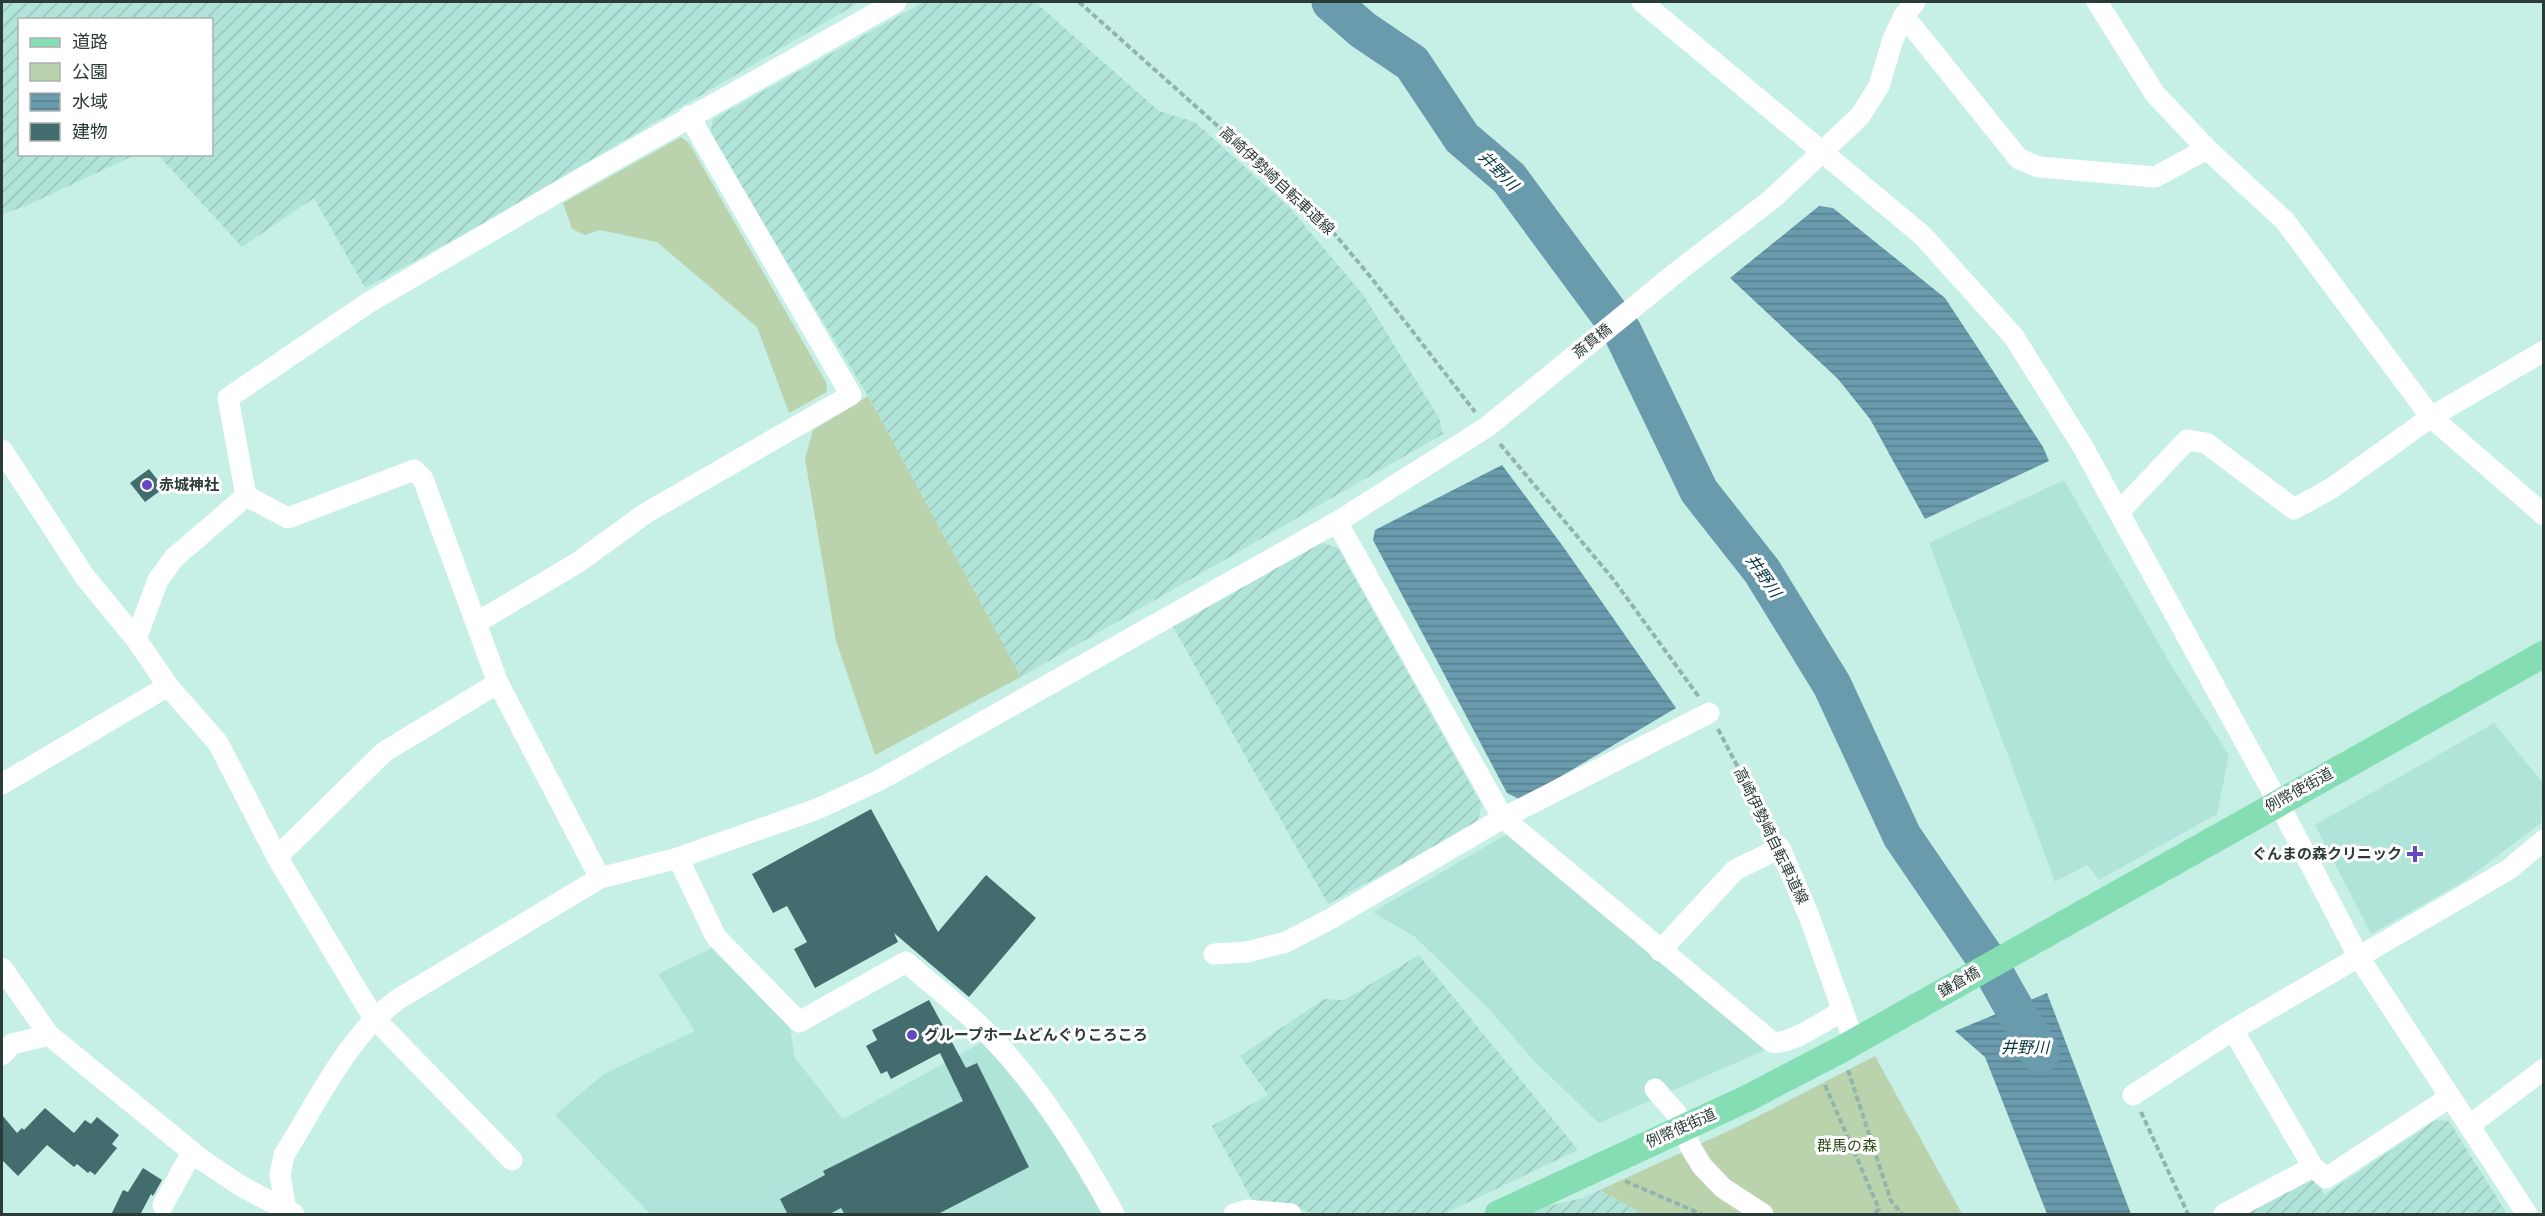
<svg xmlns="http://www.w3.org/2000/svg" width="2545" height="1216" font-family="'Varela Round','Noto Sans JP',sans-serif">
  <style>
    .built { fill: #b1e4d8 }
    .industrial { fill: url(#industrial-furrows) }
    .green { fill: #bad3ad }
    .water { fill: url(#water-rules) }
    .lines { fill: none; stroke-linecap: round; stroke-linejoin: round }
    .river { stroke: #699bad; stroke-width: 39 }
    .building { fill: #436c6f }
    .path { stroke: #93b4ad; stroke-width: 4; stroke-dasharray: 6 3; stroke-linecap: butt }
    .minor { stroke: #fff; stroke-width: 21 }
    .major { stroke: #85deb3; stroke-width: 27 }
    .poi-dot { fill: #6348c0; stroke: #fff; stroke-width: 2 }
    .labels { text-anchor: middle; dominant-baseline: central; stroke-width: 6; stroke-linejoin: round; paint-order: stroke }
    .street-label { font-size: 15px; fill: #2b3b38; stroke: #fff }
    .poi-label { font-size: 15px; font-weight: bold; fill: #2b3b38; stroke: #fff; text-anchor: start }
    .park-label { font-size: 15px; fill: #2c4d17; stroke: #fff }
    .water-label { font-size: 16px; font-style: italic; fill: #083745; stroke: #fff }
  </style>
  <defs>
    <pattern id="industrial-furrows" width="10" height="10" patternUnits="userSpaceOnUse" patternTransform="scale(1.5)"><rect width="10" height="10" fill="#b1e4d8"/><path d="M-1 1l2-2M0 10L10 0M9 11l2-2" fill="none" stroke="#98c4ba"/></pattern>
    <pattern id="water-rules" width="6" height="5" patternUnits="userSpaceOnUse" patternTransform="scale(1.5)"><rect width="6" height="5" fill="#699bad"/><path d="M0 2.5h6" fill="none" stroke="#57808e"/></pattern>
  </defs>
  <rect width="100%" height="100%" fill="#c6f0e6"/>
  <g class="built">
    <path d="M 2064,480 L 2171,665 L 2229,755 L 2217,814 L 2099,880 L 2087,865 L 2055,882 L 1929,543 Z"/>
    <path d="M 2494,723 L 2543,783 L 2541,823 L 2461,883 L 2371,934 L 2315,825 Z"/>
    <path d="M 1509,833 L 1583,898 L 1765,1050 L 1599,1123 L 1534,1061 L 1488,1008 L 1415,937 L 1373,912 Z"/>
    <path d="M 714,947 L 790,1028 L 795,1058 L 843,1119 L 988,1039 L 1112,1214 L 650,1214 L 555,1115 L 604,1074 L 695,1031 L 658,974 Z"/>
  </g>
  <g class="industrial">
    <path d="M 2,2 L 860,2 L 466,233 L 365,288 L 314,198 L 242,247 L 158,155 L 212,154 L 212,20 L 20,20 L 20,154 L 135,155 L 26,206 L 2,214 Z"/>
    <path d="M 924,2 L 1035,2 L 1159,111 L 1195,122 L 1289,207 L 1364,296 L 1439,418 L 1443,434 L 1021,677 L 868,396 L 710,135 L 713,119 Z"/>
    <path d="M 1317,541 L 1338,548 L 1482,805 L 1477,823 L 1328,904 L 1172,625 Z"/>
    <path d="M 1419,955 L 1578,1150 L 1444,1214 L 1315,1214 L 1288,1206 L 1252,1200 L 1212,1126 L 1268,1095 L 1240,1056 L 1324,999 L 1344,1000 Z"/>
    <path d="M 2436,1120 L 2449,1121 L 2507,1214 L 2239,1214 L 2315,1178 L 2324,1195 Z"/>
    <path d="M 1600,1190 L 1643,1214 L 1522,1214 L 1534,1209 L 1583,1198 Z"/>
  </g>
  <g class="green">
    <path d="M 681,137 L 689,143 L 826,382 L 827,392 L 789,413 L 757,327 L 657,242 L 600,230 L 585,235 L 572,229 L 563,203 Z"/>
    <path d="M 868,396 L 1021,677 L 875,755 L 836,641 L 805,459 L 813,430 Z"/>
    <path d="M 1875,1056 L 1962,1214 L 1643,1214 L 1600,1190 L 1737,1127 Z"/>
  </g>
  <g class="water">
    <path d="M 1819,206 L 1833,208 L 1945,298 L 2043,447 L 2049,461 L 1925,519 L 1870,419 L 1838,379 L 1730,278 Z"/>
    <path d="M 1502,465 L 1562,545 L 1676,708 L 1521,800 L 1507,793 L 1373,540 L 1375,530 Z"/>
    <path d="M 2047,993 L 2131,1214 L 2047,1214 L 1985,1057 L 1955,1031 Z"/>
  </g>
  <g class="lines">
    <path class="river" d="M 1331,2 L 1363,30 L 1412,63 L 1462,138 L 1509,178 L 1622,331 L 1699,491 L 1762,571 L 1832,685 L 1902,836 L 1988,962 L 2040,1054"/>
  </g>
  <g class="building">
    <path d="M 149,469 L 164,488 L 145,502 L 130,483 Z"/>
    <path d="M 871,809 L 938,932 L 986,875 L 1036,918 L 969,997 L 894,933 L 898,942 L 815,988 L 794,949 L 807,942 L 787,906 L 773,913 L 752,874 Z"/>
    <path d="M 929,1000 L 966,1068 L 977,1063 L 1029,1167 L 936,1215 L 845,1215 L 841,1208 L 828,1215 L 788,1215 L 780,1199 L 825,1175 L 823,1171 L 963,1101 L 940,1053 L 891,1079 L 887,1071 L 881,1074 L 866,1046 L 877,1040 L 872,1030 Z"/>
    <path d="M 45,1108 L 74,1133 L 85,1120 L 91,1124 L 97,1117 L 119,1135 L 112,1144 L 117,1148 L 95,1175 L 90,1171 L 88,1173 L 77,1164 L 74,1167 L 47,1145 L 18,1176 L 2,1160 L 2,1115 L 17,1133 L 22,1128 L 24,1130 Z"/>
    <path d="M 143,1168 L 162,1180 L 153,1196 L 151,1194 L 140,1215 L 111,1215 L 123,1190 L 128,1192 Z"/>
  </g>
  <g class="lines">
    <g class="path">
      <path d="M 1079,2 L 1322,219 L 1369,275 L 1475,412"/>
      <path d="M 1500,444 L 1613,579 L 1699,697"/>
      <path d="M 1718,729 L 1770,829"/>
      <path d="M 1848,1070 L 1891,1201 L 1902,1214"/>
      <path d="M 1825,1085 L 1879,1209 L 1874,1214"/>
      <path d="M 2141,1112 L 2188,1214"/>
      <path d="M 1625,1181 L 1701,1214"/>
    </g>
    <g class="minor">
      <path d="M 1642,2 L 1922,235 L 2014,337 L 2083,447 L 2278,802 L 2358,956 L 2527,1214"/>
      <path d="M 2097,2 L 2155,94 L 2207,149 L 2285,221 L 2431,417 L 2544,515"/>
      <path d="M 1904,16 L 2019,159 L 2039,167 L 2155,177 L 2207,149"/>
      <path d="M 2,450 L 85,577 L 136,639 L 168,686 L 218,743 L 277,857 L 373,1017 L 512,1160"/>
      <path d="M 246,496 L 228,398 L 368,303 L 584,177 L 896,2"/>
      <path d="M 2119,512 L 2187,440 L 2206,443 L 2294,509 L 2332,488 L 2431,417 L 2544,351"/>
      <path d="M 1337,522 L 1503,818 L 1772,1042 C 1789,1046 1826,1020 1842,1011"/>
      <path d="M 476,623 L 577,563 L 646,513 L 851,395 L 689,116"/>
      <path d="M 136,639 L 158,580 L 174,558 L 246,496 L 288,518 L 414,470 L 423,479 L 498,683 L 600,878"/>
      <path d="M 2,784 L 168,686"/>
      <path d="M 277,857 L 384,752 L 498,683"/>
      <path d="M 678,858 L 716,937 L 799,1022 L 906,962 C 934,987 966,1010 992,1038 C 1041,1089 1080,1152 1114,1214"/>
      <path d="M 1660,951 L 1735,870 L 1780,848 L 1809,916 L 1854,1042"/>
      <path d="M 1214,954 L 1247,952 L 1286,942 L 1332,918 L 1503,818 L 1709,713"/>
      <path d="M 2,968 L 49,1035 L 202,1160 L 241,1186 L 294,1214"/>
      <path d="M 2233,1030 L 2313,1167 L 2326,1178 L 2450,1097"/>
      <path d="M 2,1055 L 12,1044 L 49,1035"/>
      <path d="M 1655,1089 L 1676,1113 L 1691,1148 L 1702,1166 L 1723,1188 L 1763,1214"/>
      <path d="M 2133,1095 L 2233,1030 L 2508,870 L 2544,840"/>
      <path d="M 2470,1125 L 2544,1069"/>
      <path d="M 163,1205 L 192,1152"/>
      <path d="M 286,1210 L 280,1175 L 284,1155 C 318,1101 346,1038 397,1000 L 600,878 L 678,858 L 817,809 L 878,781 L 1337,522 L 1487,427 L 1677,272 L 1772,199 L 1860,116 L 1879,86 L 1893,39 L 1904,16 L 1915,2"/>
      <path d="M 1234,1214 L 1247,1210 L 1291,1214"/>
      <path d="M 2224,1214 L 2313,1167"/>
    </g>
    <path class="major" d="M 1498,1214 L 1748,1098 L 1840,1050 L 2544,654"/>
  </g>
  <g class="poi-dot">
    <circle cx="147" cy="485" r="6"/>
    <path d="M2412 845h6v6h6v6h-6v6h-6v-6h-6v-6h6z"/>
    <circle cx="912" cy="1035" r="6"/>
  </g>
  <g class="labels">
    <g class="street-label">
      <text transform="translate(1277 181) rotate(43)">高崎伊勢崎自転車道線</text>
      <text transform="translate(1592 341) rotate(-39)">斎貫橋</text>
      <text transform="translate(2299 790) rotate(-29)">例幣使街道</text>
      <text transform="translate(1771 836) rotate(64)">高崎伊勢崎自転車道線</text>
      <text transform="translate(1959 982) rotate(-30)">鎌倉橋</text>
      <text transform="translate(1681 1128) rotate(-24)">例幣使街道</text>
    </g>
    <g class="poi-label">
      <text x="159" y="485">赤城神社</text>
      <text x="2402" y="854" text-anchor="end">ぐんまの森クリニック</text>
      <text x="924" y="1035">グループホームどんぐりころころ</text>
    </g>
    <g class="park-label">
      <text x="1847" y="1146">群馬の森</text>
    </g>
    <g class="water-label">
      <text transform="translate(1498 171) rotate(45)">井野川</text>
      <text transform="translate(1763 576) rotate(55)">井野川</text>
      <text x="2025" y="1048">井野川</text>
    </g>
  </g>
  <rect width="2545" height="1216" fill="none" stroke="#2b3b38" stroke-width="6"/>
  <rect x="18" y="18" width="195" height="138" fill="#ffffff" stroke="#aab1af" stroke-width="1.5"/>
  <rect x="30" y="38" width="30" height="9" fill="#85deb3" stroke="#aab1af" stroke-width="1.5"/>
  <text x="72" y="48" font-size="18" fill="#2b3b38">道路</text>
  <rect x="30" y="63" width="30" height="18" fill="#bad3ad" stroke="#aab1af" stroke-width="1.5"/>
  <text x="72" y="78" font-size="18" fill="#2b3b38">公園</text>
  <rect x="30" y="93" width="30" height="18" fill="url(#water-rules)" stroke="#aab1af" stroke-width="1.5"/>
  <text x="72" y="108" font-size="18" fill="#2b3b38">水域</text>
  <rect x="30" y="123" width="30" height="18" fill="#436c6f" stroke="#aab1af" stroke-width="1.5"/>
  <text x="72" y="138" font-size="18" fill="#2b3b38">建物</text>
</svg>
